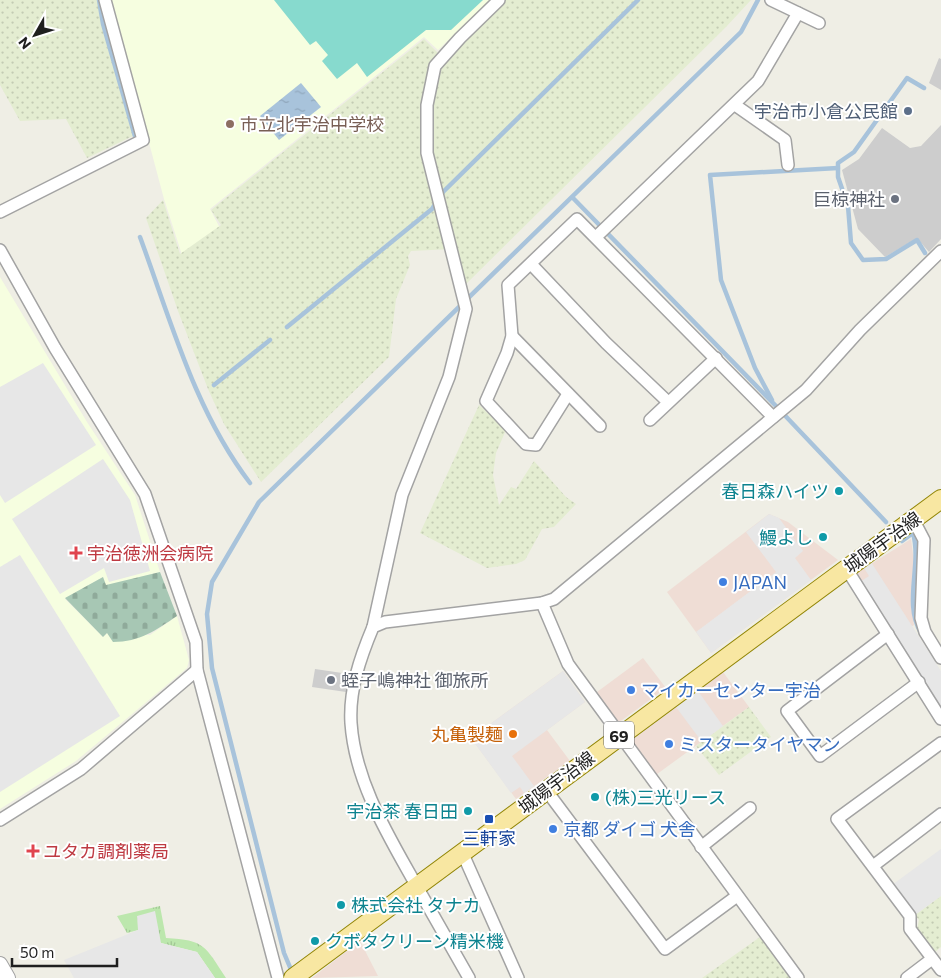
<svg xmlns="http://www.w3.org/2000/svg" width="941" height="978" font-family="Commissioner,'Noto Sans JP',sans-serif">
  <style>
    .commercial { fill: #efddd5 }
    .education { fill: #f6fee0 }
    .religious { fill: #cdcdcd }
    .farmland { fill: url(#farmland-dots) }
    .grass { fill: url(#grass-tufts) }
    .cemetery { fill: url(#cemetery-stones) }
    .pitch { fill: #87dace }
    .parking { fill: #e7e7e7 }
    .water { fill: url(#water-ripples) }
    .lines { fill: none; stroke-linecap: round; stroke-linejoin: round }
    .stream { stroke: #a8c3db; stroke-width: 4.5 }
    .minor-casing { stroke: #a3a3a3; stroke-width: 14 }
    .tertiary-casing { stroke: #a3a3a3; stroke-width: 16 }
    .primary-casing { stroke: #928607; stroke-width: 20 }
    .minor { stroke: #fff; stroke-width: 11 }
    .tertiary { stroke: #fff; stroke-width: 14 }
    .primary { stroke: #f8e7a2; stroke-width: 18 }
    .service-dot { fill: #5c6f8a; stroke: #fff; stroke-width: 2 }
    .education-dot { fill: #8d6e63; stroke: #fff; stroke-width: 2 }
    .worship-dot { fill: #6b7280; stroke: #fff; stroke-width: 2 }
    .culture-dot { fill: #0f9aa8; stroke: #fff; stroke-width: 2 }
    .health-dot { fill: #e0444e; stroke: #fff; stroke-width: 2 }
    .shop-dot { fill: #3f7fe0; stroke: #fff; stroke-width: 2 }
    .food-dot { fill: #e8710a; stroke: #fff; stroke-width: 2 }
    .transit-dot { fill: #1a4fb4; stroke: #fff; stroke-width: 2 }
    .labels { text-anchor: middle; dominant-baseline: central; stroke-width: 4; stroke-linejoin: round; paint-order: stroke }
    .shield { fill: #fff; stroke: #626262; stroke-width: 1 }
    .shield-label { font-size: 16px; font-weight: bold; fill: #1f1f1f }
    .service-label { font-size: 18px; fill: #4e5e75; stroke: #fff; text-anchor: end }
    .education-label { font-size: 18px; fill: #785e54; stroke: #fff; text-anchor: start }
    .worship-label { font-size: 18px; fill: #5b616d; stroke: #fff; text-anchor: end }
    .culture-label { font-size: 18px; fill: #0d838f; stroke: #fff; text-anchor: end }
    .street-label { font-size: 18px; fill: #1f1f1f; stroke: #fff }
    .health-label { font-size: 18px; fill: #be3a42; stroke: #fff; text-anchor: start }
    .shop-label { font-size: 18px; fill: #366cbe; stroke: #fff; text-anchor: start }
    .food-label { font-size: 18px; fill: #c56008; stroke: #fff; text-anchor: end }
    .transit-label { font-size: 18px; fill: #164399; stroke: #fff }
  </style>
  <defs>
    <pattern id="farmland-dots" width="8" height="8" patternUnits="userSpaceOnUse" patternTransform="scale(1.25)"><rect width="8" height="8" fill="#e4edd1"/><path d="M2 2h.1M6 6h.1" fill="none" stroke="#c3cbb3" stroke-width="1.8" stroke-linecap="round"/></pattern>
    <pattern id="grass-tufts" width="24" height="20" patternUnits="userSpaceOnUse" patternTransform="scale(1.25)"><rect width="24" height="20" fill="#bce7ad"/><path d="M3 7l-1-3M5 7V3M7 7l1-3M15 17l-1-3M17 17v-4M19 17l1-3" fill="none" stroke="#a1c694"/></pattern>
    <pattern id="cemetery-stones" width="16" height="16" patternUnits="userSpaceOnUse" patternTransform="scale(1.25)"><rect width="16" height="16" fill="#a7c7b4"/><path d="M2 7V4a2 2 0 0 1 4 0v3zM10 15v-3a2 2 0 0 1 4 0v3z" fill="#8faa9a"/></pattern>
    <pattern id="water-ripples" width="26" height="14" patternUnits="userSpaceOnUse" patternTransform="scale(1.25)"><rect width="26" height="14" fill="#a8c3db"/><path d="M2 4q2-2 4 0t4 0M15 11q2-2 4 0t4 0" fill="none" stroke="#90a7bc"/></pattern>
  </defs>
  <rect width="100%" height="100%" fill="#efeee5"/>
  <g class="commercial">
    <path d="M 769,514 L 788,522 L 838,560 L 711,653 L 667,592 Z"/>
    <path d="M 911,539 L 914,562 L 911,605 L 914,625 L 895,637 L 855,574 Z"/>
    <path d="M 643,658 L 666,688 L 618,723 L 597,692 Z"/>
    <path d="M 563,671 L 585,702 L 547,730 L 570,761 L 516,799 L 471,738 Z"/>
    <path d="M 723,672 L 749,707 L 653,777 L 631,741 Z"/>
    <path d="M 360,941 L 378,976 L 312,978 Z"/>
  </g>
  <g class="education">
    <path d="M 111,0 L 490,0 L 438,50 L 424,37 L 210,209 L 220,228 L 182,255 L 164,199 Z"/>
    <path d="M 0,277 L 87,422 L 135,495 L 160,572 L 106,586 L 103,577 L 65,599 L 103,637 L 107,633 L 150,635 L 177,616 L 189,660 L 187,668 L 76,761 L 0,809 Z"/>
  </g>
  <g class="religious">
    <path d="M 939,58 L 941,59 L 941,90 L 929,83 Z"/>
    <path d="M 941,125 L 941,239 L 929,252 L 917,238 L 885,257 L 858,229 L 842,170 L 859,159 L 882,128 L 910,148 L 921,146 Z"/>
    <path d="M 315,669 L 349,674 L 346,692 L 312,687 Z"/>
  </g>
  <g class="farmland">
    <path d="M 0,0 L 99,0 L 135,135 L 87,158 L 66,119 L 20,121 L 0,85 Z"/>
    <path d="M 505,0 L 751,0 L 726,27 L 462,288 L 452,249 L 411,251 L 408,256 L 410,265 L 396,299 L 389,357 L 261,482 L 224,424 L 208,389 L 178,311 L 146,218 L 163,200 L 180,254 L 221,225 L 211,210 L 424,39 L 444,59 Z"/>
    <path d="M 479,405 L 506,430 L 496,453 L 493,475 L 499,505 L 511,487 L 516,489 L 534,461 L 566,497 L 576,504 L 554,527 L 542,529 L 525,560 L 516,564 L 487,568 L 420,533 Z"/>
    <path d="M 749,707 L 771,737 L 719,775 L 696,746 Z"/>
    <path d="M 941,896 L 941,947 L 935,952 L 917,929 L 919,920 L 915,915 Z"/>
    <path d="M 760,937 L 791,978 L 702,978 Z"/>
  </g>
  <path class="grass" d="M 160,906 L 166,938 C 205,940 205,946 226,978 L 215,978 L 197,952 L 161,943 L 138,930 L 127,933 L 117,916 Z"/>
  <path class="cemetery" d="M 160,572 L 177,616 C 156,630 140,642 113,642 L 107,633 L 103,637 L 65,598 L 103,577 L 106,585 Z"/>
  <path class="pitch" d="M 274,0 L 483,0 L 451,30 L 426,30 L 367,77 L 357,63 L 337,79 L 322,61 L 328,55 L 316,41 L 310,45 Z"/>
  <g class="parking">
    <path d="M 43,363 L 96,445 L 5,503 L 0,495 L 0,387 Z"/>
    <path d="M 103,459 L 130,500 L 150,571 L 109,582 L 104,568 L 60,594 L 12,519 Z"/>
    <path d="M 769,514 L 779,518 L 803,551 L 795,558 L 811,580 L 711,653 L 696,632 L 776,572 L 746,532 Z"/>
    <path d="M 20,555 L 120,716 L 0,792 L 0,567 Z"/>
    <path d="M 871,562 L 941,671 L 941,713 L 928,686 L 860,582 L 869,576 L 864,568 Z"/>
    <path d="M 563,671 L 585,702 L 512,756 L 534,786 L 524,793 L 520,787 L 511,793 L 471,738 Z"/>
    <path d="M 698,691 L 723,726 L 702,742 L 676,707 Z"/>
    <path d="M 941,849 L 941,896 L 915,915 L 892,885 Z"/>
    <path d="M 155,911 L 161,943 L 197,952 L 215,978 L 74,978 L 64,960 L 138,930 L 137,916 Z"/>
  </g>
  <path class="water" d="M 301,83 L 321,107 L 279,140 L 260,116 Z"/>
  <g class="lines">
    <g class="stream">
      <path d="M 99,0 L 103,24 L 136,140"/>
      <path d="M 924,88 L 907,78 L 854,152 L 838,163 L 838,177 L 848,206 L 851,243 L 863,260 L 886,259 L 917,240 L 925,253"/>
      <path d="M 573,198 L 775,405 L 886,522"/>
      <path d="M 140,237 C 171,321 195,411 250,483"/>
      <path d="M 287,327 L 432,209 L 443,192 L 638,0"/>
      <path d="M 214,385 L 270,340"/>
      <path d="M 772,400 L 755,368 L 721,280 L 710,175 L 838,168"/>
      <path d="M 902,541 L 913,533 C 922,565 903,604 921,633"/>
      <path d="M 292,972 L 284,953 L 212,668 L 207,614 L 212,582 L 259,502 L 741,32 L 758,0"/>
    </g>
    <g class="minor-casing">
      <g id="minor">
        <path d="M 771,0 L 819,23"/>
        <path d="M 735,105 L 785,140 L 788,165"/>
        <path d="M 0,212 L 143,140 L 105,0"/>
        <path d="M 596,237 L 758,81 L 798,13"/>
        <path d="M 0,250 L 55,348 L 145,494 L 196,642 L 197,670 L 278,978"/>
        <path d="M 531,264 L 606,343 L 668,402"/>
        <path d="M 512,336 L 600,426"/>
        <path d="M 568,394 L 536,445 L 526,444 L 486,401 L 507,353 L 512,336 L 508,285 L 577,219 L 773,417"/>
        <path d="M 650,420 L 716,358"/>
        <path d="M 913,519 L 924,540 L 921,618 L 925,632 L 941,658"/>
        <path d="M 846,568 L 941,719"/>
        <path d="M 542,603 L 568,664 L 798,978"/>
        <path d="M 373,627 L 402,495 L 449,377 L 466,309 L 427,153 L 427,105 L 435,66 L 460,38 L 499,0"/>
        <path d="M 888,634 L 787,711 L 820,756 L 919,682"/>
        <path d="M 941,743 L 837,819 L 910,916 L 910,929 L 941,970"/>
        <path d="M 546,790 L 665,949 L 737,896"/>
        <path d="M 0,820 L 81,769 L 197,670"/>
        <path d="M 701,847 L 750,808"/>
        <path d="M 462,852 L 518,978"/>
        <path d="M 873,866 L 941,814"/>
        <path d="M 469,978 C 451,947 434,916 416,885 C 388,835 355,782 351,723 C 349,690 360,658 373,627 L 385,622 L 542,603 L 554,599 L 806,390 L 860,330 L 941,251"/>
        <path d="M 907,978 L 932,959"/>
      </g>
    </g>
    <g class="tertiary-casing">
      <path id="tertiary" d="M 0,964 L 8,978"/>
    </g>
    <g class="primary-casing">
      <path id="primary" d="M 293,978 L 941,499"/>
    </g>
    <use href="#minor" class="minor"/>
    <use href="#tertiary" class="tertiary"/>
    <use href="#primary" class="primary"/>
  </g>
  <circle class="service-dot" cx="908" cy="111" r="5"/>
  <circle class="education-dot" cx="230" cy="124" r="5"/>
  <g class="worship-dot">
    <circle cx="895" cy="199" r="5"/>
    <circle cx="331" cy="680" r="5"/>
  </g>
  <g class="culture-dot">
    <circle cx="839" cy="491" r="5"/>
    <circle cx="823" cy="537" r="5"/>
    <circle cx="595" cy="797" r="5"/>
    <circle cx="468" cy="811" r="5"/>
    <circle cx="341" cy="905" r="5"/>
    <circle cx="315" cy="941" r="5"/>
  </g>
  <g class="health-dot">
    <path d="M73.5 545.5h5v5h5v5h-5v5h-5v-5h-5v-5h5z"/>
    <path d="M30.5 843.5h5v5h5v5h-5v5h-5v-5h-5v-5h5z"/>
  </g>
  <g class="shop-dot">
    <circle cx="723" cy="582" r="5"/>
    <circle cx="631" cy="690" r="5"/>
    <circle cx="669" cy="744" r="5"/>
    <circle cx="553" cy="829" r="5"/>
  </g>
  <circle class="food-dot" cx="513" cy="734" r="5"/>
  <rect class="transit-dot" x="484" y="814" width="10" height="10" rx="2.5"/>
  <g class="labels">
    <rect class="shield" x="604" y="721.5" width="30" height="27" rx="4"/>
    <g class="shield-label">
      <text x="619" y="735">69</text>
    </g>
    <g class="service-label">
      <text x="898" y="111">宇治市小倉公民館</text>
    </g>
    <g class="education-label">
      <text x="240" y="124">市立北宇治中学校</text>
    </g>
    <g class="worship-label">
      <text x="885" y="199">巨椋神社</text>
      <text x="341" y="680" text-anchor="start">蛭子嶋神社 御旅所</text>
    </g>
    <g class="culture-label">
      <text x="829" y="491">春日森ハイツ</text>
      <text x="813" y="537">鰻よし</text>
      <text x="605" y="797" text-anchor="start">(株)三光リース</text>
      <text x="458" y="811">宇治茶 春日田</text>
      <text x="351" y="905" text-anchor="start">株式会社 タナカ</text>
      <text x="325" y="941" text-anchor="start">クボタクリーン精米機</text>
    </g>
    <g class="street-label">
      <text transform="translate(882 542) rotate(-36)">城陽宇治線</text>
      <text transform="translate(556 782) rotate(-37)">城陽宇治線</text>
    </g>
    <g class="health-label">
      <text x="87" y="553">宇治徳洲会病院</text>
      <text x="43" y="851">ユタカ調剤薬局</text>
    </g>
    <g class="shop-label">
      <text x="733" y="582">JAPAN</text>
      <text x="641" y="690">マイカーセンター宇治</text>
      <text x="679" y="744">ミスタータイヤマン</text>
      <text x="563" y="829">京都 ダイゴ 犬舎</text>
    </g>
    <g class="food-label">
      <text x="503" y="734">丸亀製麺</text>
    </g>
    <g class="transit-label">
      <text x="489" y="838">三軒家</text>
    </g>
  </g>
  <g transform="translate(35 35) rotate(231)" stroke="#ffffff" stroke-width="4" paint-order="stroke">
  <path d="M0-4L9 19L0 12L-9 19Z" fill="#1f1f1f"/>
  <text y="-8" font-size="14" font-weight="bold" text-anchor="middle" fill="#1f1f1f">N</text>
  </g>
  <path d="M12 958v8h105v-8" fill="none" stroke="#1f1f1f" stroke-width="2.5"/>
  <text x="20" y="958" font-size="15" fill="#1f1f1f" stroke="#ffffff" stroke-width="4" paint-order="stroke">50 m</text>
</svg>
